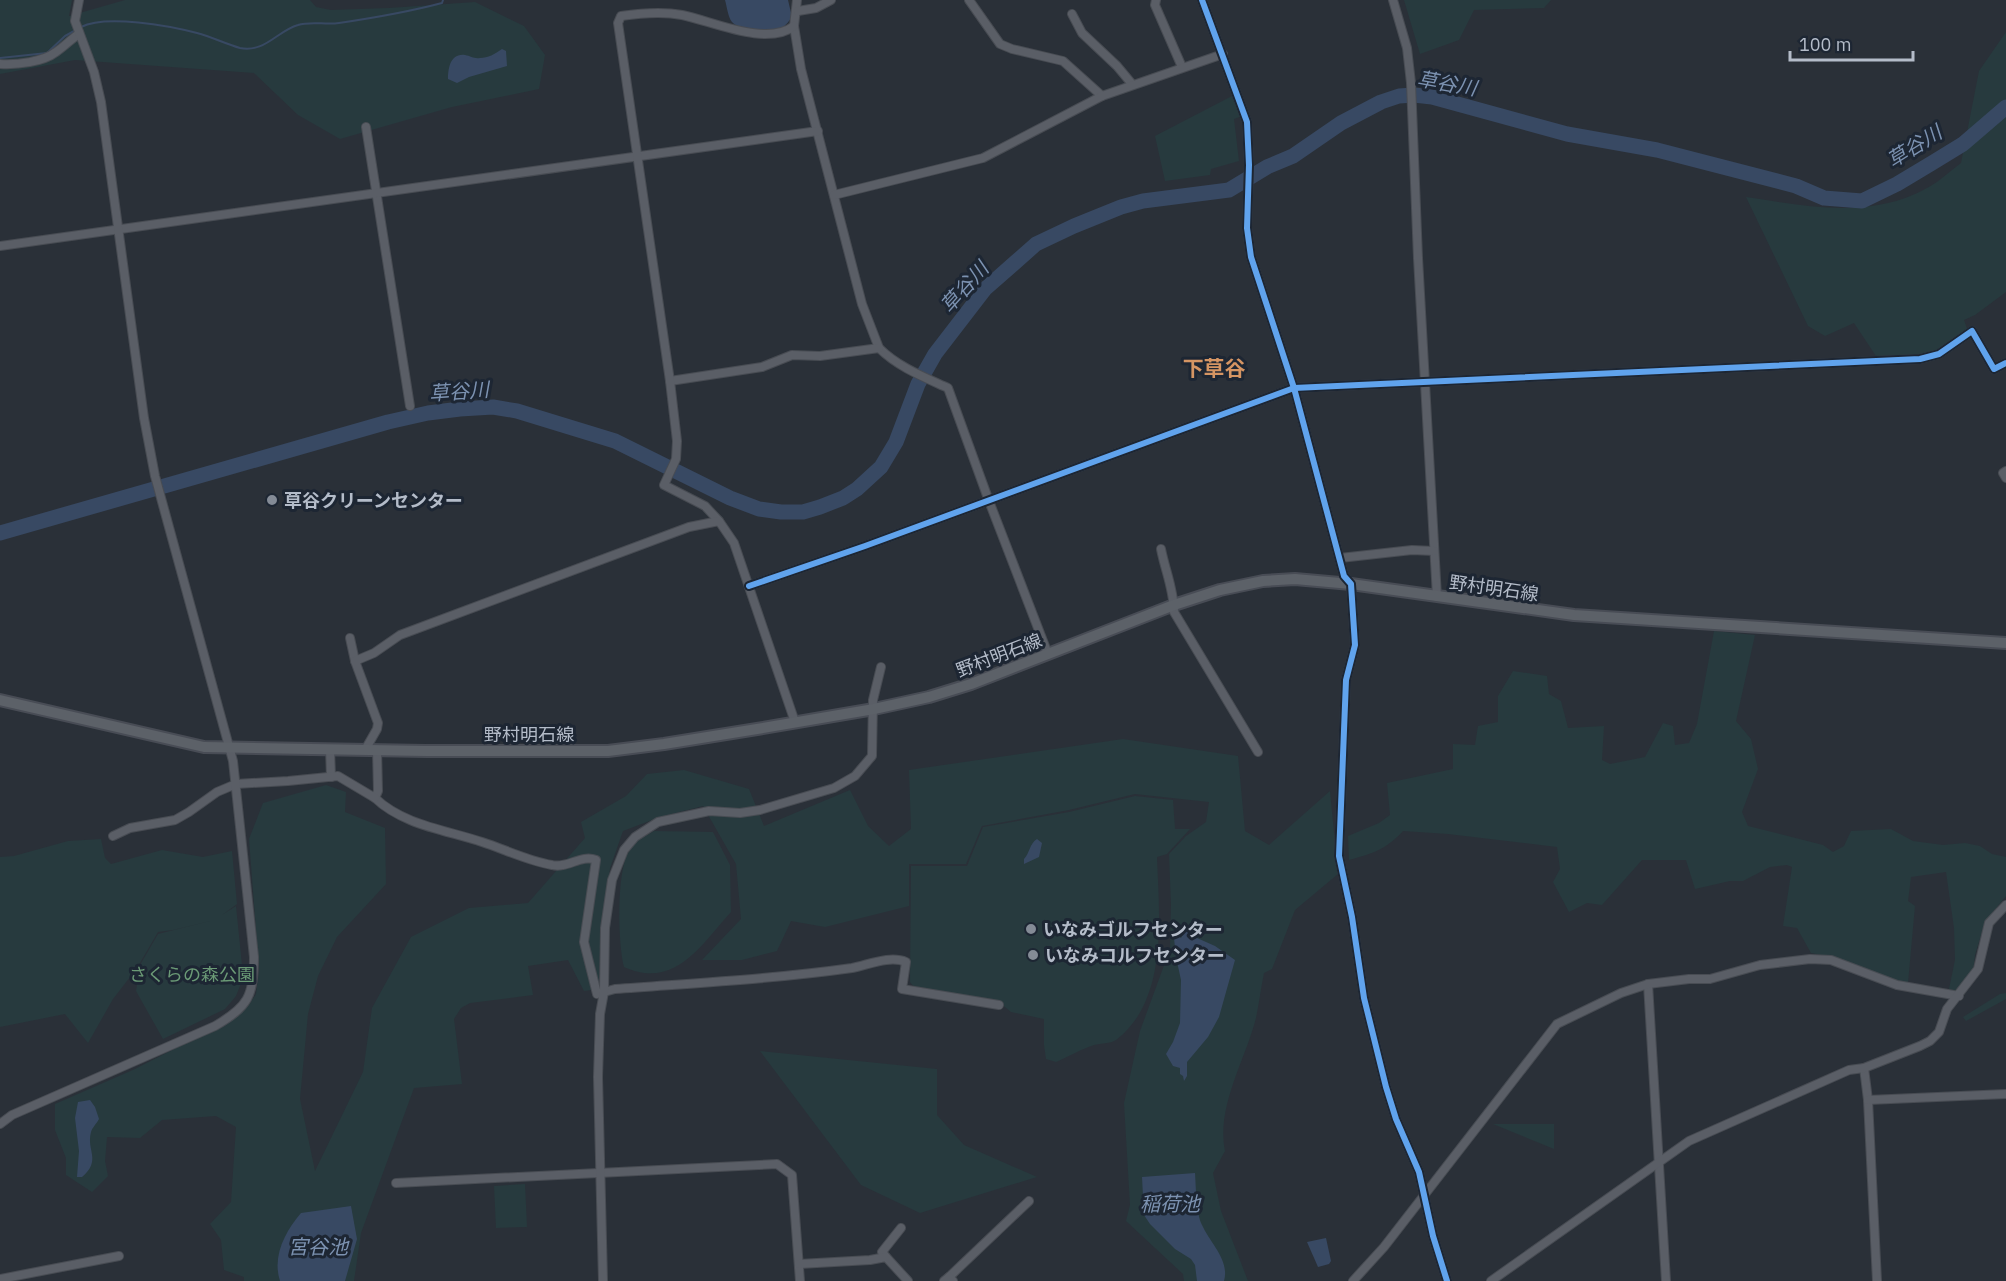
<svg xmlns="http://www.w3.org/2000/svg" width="2006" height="1281" font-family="'IBM Plex Sans','Noto Sans JP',sans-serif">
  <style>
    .green { fill: #273a3e }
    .water { fill: #384963 }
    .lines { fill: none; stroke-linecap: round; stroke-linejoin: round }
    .stream { stroke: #384963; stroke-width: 2 }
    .river { stroke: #384963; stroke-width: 15 }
    .minor-casing { stroke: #484c53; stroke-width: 10 }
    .major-casing { stroke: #484c55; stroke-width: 14 }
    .minor { stroke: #5a5e66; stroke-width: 8 }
    .major { stroke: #5c6168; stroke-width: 10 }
    .cycleway-casing { stroke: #1d2633; stroke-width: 10 }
    .cycleway { stroke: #60a3ed; stroke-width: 6 }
    .poi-dot { fill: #848b96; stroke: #1d2633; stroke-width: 2 }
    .labels { text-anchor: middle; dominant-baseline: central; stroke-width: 6; stroke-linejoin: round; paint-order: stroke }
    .poi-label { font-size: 18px; font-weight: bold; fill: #b4bcc9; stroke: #1d2633; text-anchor: start }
    .street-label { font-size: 18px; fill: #b4bcc9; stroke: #1d2633 }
    .park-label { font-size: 18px; fill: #6b9a76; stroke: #1d2633 }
    .water-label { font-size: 20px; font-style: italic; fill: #7c92b1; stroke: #1d2633 }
    .quarter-label { font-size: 21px; font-weight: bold; fill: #d59563; stroke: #1d2633 }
  </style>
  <rect width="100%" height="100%" fill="#2a3038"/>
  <g class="green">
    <path d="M 0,0 L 72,0 L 69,16 L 125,0 L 310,0 L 316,7 L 331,10 L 389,8 L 475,2 L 524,26 L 545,55 L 539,89 L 452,107 L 340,139 L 298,115 L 254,73 L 75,60 L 0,74 Z"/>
    <path d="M 1404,0 L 1551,0 L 1544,8 L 1474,10 L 1459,40 L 1420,54 Z"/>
    <path d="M 2006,32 L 2006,292 L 1975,315 L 1964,320 L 1968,332 L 1931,355 L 1876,356 L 1854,323 L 1825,336 L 1808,326 L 1746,197 C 1807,206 1870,220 1927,188 C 1939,182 1950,171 1961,163 L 1979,71 Z"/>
    <path d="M 1232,96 L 1242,116 L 1234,119 L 1239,161 L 1211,169 L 1210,175 L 1165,181 L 1155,136 Z"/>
    <path d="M 1714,631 L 1755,635 L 1736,721 L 1751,739 L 1758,769 L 1742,812 L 1748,826 L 1823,845 L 1833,852 L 1844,846 L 1851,831 L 1891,829 L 1913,841 L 1943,845 L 1965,843 L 1980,846 L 1992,854 L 2006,857 L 2006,896 L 1985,922 L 1975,955 L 1973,972 L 1959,994 L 1949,989 L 1955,960 L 1954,928 L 1946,872 L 1911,877 L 1908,901 L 1915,906 L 1908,983 L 1899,982 L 1838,958 L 1811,953 L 1797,928 L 1783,926 L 1792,867 L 1787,865 L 1770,867 L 1743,881 L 1730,881 L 1695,889 L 1686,860 L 1642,860 L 1602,905 L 1587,903 L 1569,912 L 1553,882 L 1560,869 L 1557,847 L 1448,834 L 1403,831 C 1385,850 1374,853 1349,860 L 1348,836 L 1379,823 L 1390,815 L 1387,783 L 1453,769 L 1453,744 L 1475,745 L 1478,726 L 1498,722 L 1498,696 L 1513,671 L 1547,676 L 1549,694 L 1561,701 L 1568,728 L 1604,726 L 1602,760 L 1610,764 L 1645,757 L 1663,723 L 1673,726 L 1675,745 L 1689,743 L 1697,724 Z"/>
    <path d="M 1123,739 L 1238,756 L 1245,831 L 1269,845 L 1330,791 L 1338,874 L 1295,910 L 1272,969 L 1264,973 C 1261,988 1259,1003 1256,1018 C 1245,1061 1216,1107 1225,1151 L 1213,1173 L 1221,1211 L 1248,1281 L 1184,1281 L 1183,1274 L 1126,1221 L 1130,1205 L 1124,1103 L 1140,1031 L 1170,949 L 1171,905 L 1169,854 L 1186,836 L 1206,822 L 1209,802 L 1135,794 L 1069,810 L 982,826 L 966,864 L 909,864 L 909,906 L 825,927 L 791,921 L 777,951 L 742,960 L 702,960 L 741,919 L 736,864 L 703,806 L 660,817 L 623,831 L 610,868 L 600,948 L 599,989 L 584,991 L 568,960 L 528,966 L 533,995 L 470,1003 L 461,1008 L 454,1019 L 462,1084 L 414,1088 L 361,1233 L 354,1281 L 244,1281 L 244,1277 L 224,1270 L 221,1240 L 210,1224 L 231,1202 L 236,1127 L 216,1116 L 162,1120 L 140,1138 L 107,1137 L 105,1161 L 108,1176 L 92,1192 L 66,1175 L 66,1158 L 55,1130 L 55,1104 L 135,1069 L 176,1048 L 227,1024 L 249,1005 L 256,994 L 259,969 L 249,839 L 263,803 L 326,785 L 346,792 L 345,812 L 385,828 L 386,884 L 337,937 L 318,976 L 308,1014 L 300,1099 L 315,1171 L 363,1072 L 372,1008 L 411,937 L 469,908 L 528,903 L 585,838 L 581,822 L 626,796 L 647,774 L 684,770 L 749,789 L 764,826 L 850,790 L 868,826 L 889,846 L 911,829 L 909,770 Z"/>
    <path d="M 1135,796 L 1173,800 L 1175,829 L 1190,829 L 1167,854 L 1157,857 C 1159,915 1169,1000 1116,1040 C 1110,1044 1101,1043 1094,1045 C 1081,1049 1068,1057 1056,1062 L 1046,1059 L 1044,1045 L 1044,1019 L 1011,1012 L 999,1002 L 915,988 L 910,982 L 911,866 L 967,866 L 983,827 L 1069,812 Z"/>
    <path d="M 654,831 L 713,832 L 730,865 L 731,912 C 701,945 675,990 624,967 C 618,944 616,872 629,851 C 634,841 644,837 654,831 Z"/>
    <path d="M 101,839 L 105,858 L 111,864 L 162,850 L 203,857 L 232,851 L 237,904 L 222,915 L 236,906 L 242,965 L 240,986 L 236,996 L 225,1009 L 163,1039 L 136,991 L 140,965 L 158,934 L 214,920 L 173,930 L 158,932 L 137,968 L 113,999 L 88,1043 L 65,1014 L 0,1027 L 0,857 L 14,856 L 68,841 Z"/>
    <path d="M 2006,993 L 2006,999 L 1966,1021 L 1963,1017 L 2000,994 Z"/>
    <path d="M 760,1051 L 937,1069 L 937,1115 L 964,1145 L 1037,1177 L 920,1213 L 861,1185 Z"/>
    <path d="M 1493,1124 L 1554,1124 L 1554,1149 Z"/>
    <path d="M 525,1184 L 527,1227 L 496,1228 L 494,1186 Z"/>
  </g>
  <g class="water">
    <path d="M 725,0 L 788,0 L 792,17 C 789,21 786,25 782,28 C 773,33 739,31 732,22 C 728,17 727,7 725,0 Z"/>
    <path d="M 502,49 L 506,51 L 507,66 L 469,77 L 457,83 L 448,79 C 448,69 450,53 465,55 C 471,56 474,59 480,58 C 488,58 495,54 502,49 Z"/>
    <path d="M 1037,839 L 1042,843 L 1039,857 L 1024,864 L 1024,859 C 1030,853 1029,844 1037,839 Z"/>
    <path d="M 1187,927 L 1188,934 L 1215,946 L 1235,960 L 1219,1017 L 1208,1037 L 1187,1062 L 1187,1076 L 1184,1081 L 1183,1076 L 1180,1074 L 1180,1068 L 1173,1066 L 1166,1054 L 1173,1042 L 1180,1023 L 1181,980 L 1176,957 L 1174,938 L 1178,936 L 1181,938 Z"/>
    <path d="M 90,1100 L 95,1107 L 99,1119 C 97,1123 92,1128 91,1132 C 86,1151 102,1160 82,1177 L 77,1177 L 79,1151 L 75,1118 L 78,1102 Z"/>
    <path d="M 1195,1173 C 1196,1187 1196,1213 1202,1225 C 1210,1243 1230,1260 1224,1281 L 1197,1281 L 1195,1265 L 1191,1259 L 1175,1249 L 1150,1224 L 1144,1215 L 1142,1177 Z"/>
    <path d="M 351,1206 L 357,1239 L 345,1281 L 280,1281 C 272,1256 285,1232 301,1213 Z"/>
    <path d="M 1326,1238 L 1331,1261 L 1329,1264 L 1318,1267 L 1307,1242 Z"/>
  </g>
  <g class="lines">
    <g class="stream">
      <path d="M 81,27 C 106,14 170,26 197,33 C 212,37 226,44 240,48 C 265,53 277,31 298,25 C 310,21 326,25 339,23 C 373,18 408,12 442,3 L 443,0"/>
      <path d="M 0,58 L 47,53 L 65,36 L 76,30"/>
    </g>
    <path class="river" d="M 0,533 L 388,422 L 428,413 L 460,409 L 493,407 L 517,411 L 615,441 L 730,498 L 759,509 L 781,512 L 803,512 L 820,507 L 843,498 L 857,489 L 881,467 L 896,442 L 918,384 L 935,354 L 985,289 L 1036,244 L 1074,226 L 1121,207 L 1143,201 L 1229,190 L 1267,167 L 1293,156 L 1341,123 L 1381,102 L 1399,96 L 1414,95 L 1432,97 L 1567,134 L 1657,150 L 1796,186 L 1824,198 L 1862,201 L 1897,184 L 1932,163 L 1963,144 L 2006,107"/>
    <g class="minor-casing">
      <g id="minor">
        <path d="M 797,0 L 794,26 L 801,69 L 862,304 L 879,348 C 898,367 924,377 948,388 L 989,501 L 1048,654"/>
        <path d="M 969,0 L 1000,44 L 1012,49 L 1063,61 L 1102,96"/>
        <path d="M 1156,0 L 1155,5 L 1182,67"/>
        <path d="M 1202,0 L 1247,122 L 1249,165 L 1247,228 L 1251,257 L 1294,388 L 1344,576 L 1351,584 L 1355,645 L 1346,680 L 1339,856 L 1352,917 L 1364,998 L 1386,1087 L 1396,1119 L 1419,1172 L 1433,1236 L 1447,1281"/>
        <path d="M 1393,0 L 1407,48 L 1411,83 L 1418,258 L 1437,597"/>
        <path d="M 798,11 L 816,8 L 831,0"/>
        <path d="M 1072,14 L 1082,33 L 1117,66 L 1132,84"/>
        <path d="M 0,64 C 17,65 43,62 56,52 C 65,46 71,39 79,34"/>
        <path d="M 366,127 L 410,406"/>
        <path d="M 834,195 L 983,158 L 1102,96 L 1223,54"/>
        <path d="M 0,246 L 818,131"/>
        <path d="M 670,381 L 762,367 L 792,355 L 820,356 L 879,348"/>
        <path d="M 2006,471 L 2003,473 L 2006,478"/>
        <path d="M 719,521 L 705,506 L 664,485 L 676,459 L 677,441 L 670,381 L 618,23 L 621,16 C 641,13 662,11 682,15 C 712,21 767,47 794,26"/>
        <path d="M 1161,549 C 1165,570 1174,590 1174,612 L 1258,752"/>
        <path d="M 1340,558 L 1412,550 L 1434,551"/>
        <path d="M 749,586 L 865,546 L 1294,388 L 1920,359 L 1939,354 L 1972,331 L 1994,369 L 2006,363"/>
        <path d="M 350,638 L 355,661"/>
        <path d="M 330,749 L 331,777"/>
        <path d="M 365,750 L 377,729 L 378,723 L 355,661 L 374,653 L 400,635 L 689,527 L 719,521 L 734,543 L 795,722"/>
        <path d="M 377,750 L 378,791 L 375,798 C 403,825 446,830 482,842 C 504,849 528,861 552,865 C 567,869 581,854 596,860 L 584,942 L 597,994 L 615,989 C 694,983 774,979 852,968 C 868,965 890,955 906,962 L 902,989 L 999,1005"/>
        <path d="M 113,836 L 130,828 L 175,820 L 189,812 L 217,792 L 236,784 L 288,781 L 338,776 L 375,798"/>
        <path d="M 1648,984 L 1666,1281"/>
        <path d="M 1864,1068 L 1868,1100 L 1877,1281"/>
        <path d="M 1868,1100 L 2006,1094"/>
        <path d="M 0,1124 L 12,1115 L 215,1026 C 248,1007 254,996 254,957 L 233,761 L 155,476 L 144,418 L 101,102 L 94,72 L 75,21 L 79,0"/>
        <path d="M 396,1183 L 777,1164 L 792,1175 L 800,1281"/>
        <path d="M 886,1257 L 882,1252 L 901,1228"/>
        <path d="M 799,1264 L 870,1260 L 886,1257 L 908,1281"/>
        <path d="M 949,1277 L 1029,1201"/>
        <path d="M 0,1279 L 119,1256"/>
        <path d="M 603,1281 L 598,1077 L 600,1014 L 604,992 L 605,928 L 612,880 L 624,850 L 635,837 L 658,822 L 709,811 L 740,813 L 760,810 L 834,788 L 855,776 L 872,756 L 873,700 L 881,667"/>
        <path d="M 944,1281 L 949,1277 L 953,1281"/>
        <path d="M 1353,1281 L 1384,1247 L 1557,1024 L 1621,993 L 1648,984 L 1689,979 L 1710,979 L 1760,965 L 1810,959 L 1831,960 L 1897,985 L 1959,996"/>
        <path d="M 1491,1281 L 1689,1141 L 1849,1070 L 1864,1068 L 1920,1046 L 1930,1041 L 1939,1032 L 1947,1009 L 1978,969 L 1989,923 L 2006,905"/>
      </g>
    </g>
    <g class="major-casing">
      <path id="major" d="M 0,700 L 204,747 L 426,751 L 608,751 L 664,744 L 757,729 L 874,709 L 929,697 L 971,684 L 1174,605 L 1220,590 L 1263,581 L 1295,579 L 1351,584 L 1574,615 L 2006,643"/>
    </g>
    <use href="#minor" class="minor"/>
    <use href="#major" class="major"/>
    <g class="cycleway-casing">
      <g id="cycleway">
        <path d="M 1202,0 L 1247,122 L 1249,165 L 1247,228 L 1251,257 L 1294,388 L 1344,576 L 1351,584 L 1355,645 L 1346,680 L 1339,856 L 1352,917 L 1364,998 L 1386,1087 L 1396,1119 L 1419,1172 L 1433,1236 L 1447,1281"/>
        <path d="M 749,586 L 865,546 L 1294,388 L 1920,359 L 1939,354 L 1972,331 L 1994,369 L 2006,363"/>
      </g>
    </g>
    <use href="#cycleway" class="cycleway"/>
  </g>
  <g class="poi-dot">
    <circle cx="272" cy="500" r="6"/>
    <circle cx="1031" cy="929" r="6"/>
    <circle cx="1033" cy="955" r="6"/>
  </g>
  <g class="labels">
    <g class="poi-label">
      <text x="284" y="500">草谷クリーンセンター</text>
      <text x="1043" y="929">いなみゴルフセンター</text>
      <text x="1045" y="955">いなみコルフセンター</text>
    </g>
    <g class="street-label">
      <text transform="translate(1494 588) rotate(8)">野村明石線</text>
      <text transform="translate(999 655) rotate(-21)">野村明石線</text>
      <text x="529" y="734">野村明石線</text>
    </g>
    <g class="park-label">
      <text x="192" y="974">さくらの森公園</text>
    </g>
    <g class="water-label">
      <text transform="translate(1447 83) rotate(10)">草谷川</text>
      <text transform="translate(1914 146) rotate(-32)">草谷川</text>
      <text transform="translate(964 287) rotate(-48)">草谷川</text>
      <text transform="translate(459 391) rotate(-4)">草谷川</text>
      <text x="1170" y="1203">稲荷池</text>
      <text x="318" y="1246">宮谷池</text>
    </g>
    <g class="quarter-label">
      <text x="1214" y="368">下草谷</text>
    </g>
  </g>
  <path d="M1790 51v9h123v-9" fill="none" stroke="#b4bcc9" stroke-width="3"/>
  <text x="1799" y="51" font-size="18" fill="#b4bcc9" stroke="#1d2633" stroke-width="4.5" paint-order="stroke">100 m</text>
</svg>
